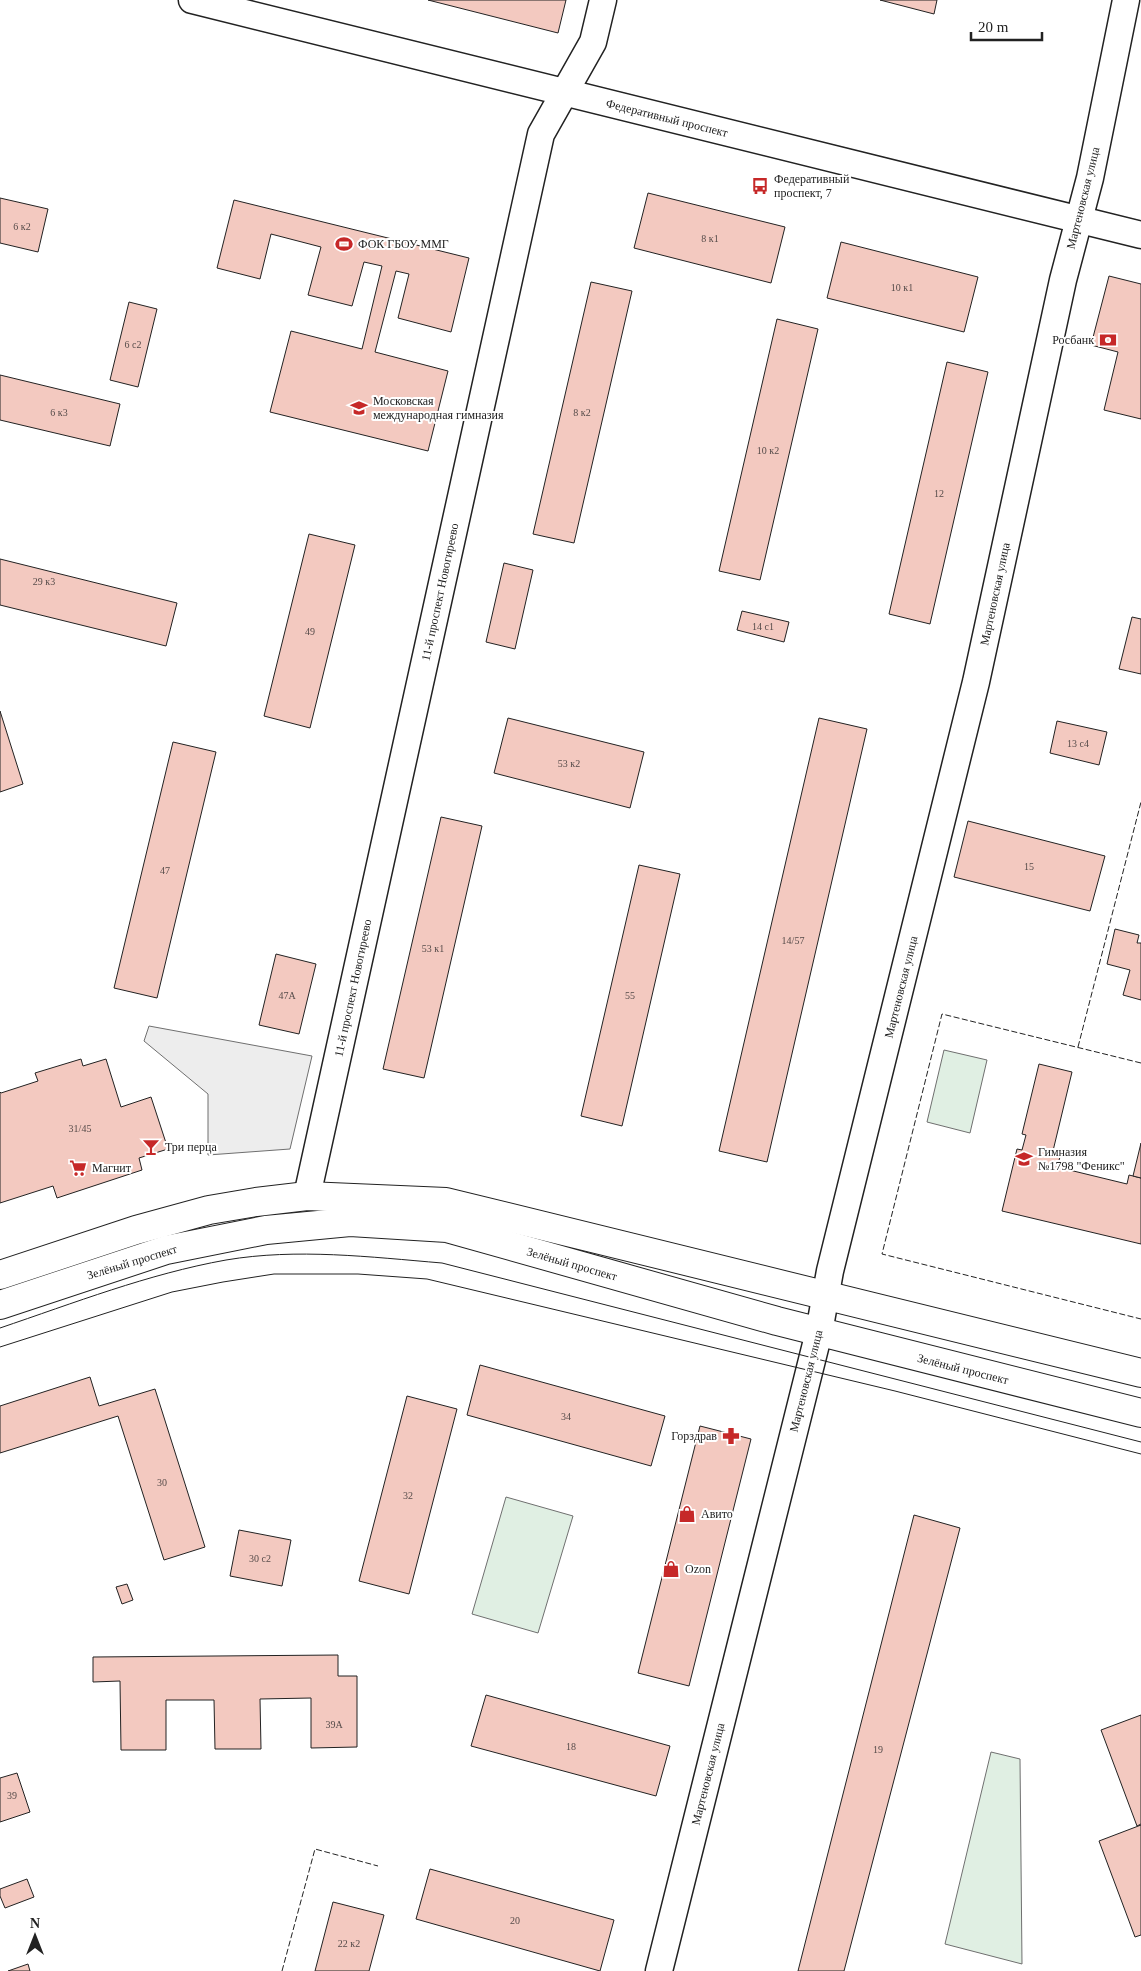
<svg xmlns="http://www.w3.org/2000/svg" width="1141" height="1971" font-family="'Times New Roman',serif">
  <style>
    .green { fill: #e0efe3; stroke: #6f6f6f }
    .parking { fill: #ededed; stroke: #6f6f6f }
    .building { fill: #f3c9c0; stroke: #222 }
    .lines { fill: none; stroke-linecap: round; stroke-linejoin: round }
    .minor-casing { stroke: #222; stroke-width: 29 }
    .major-casing { stroke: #222; stroke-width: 30 }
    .minor { stroke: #fff; stroke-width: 26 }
    .major { stroke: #fff; stroke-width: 28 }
    .tram { stroke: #222; stroke-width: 1 }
    .fence { stroke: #222; stroke-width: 1; stroke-dasharray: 6 2.5; stroke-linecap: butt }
    .labels { text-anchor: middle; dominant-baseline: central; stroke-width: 4; stroke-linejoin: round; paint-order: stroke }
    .number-label { font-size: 10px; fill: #564c4a }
    .street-label { font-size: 12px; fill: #222; stroke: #fff }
    .poi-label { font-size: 12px; fill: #222; stroke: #fff; text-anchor: start }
  </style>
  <rect width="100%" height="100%" fill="#fff"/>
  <g class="green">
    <path d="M 944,1050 L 987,1060 L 970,1133 L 927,1122 Z"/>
    <path d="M 506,1497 L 573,1516 L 538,1633 L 472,1614 Z"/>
    <path d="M 991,1752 L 1020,1759 L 1022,1964 L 945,1944 Z"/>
  </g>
  <path class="parking" d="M 149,1026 L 312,1056 L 290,1149 L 208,1155 L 208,1094 L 144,1041 Z"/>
  <g class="building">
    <path d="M 428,0 L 566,0 L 558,33 Z"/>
    <path d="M 880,0 L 937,0 L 934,14 Z"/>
    <path d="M 648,193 L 785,227 L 771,283 L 634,248 Z"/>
    <path d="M 0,198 L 48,209 L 38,252 L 0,243 Z"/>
    <path d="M 234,200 L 469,258 L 451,332 L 398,318 L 409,274 L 396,271 L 375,352 L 448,371 L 428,451 L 270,412 L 291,331 L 362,349 L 382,266 L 364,262 L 352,306 L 308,295 L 321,247 L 271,234 L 260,279 L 217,268 Z"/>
    <path d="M 841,242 L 978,277 L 964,332 L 827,298 Z"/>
    <path d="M 1109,276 L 1141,284 L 1141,419 L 1104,410 L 1118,352 L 1091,345 Z"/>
    <path d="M 591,282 L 632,291 L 574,543 L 533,534 Z"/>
    <path d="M 129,302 L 157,309 L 138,387 L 110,380 Z"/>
    <path d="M 777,319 L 818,329 L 760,580 L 719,571 Z"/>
    <path d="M 947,362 L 988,372 L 930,624 L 889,614 Z"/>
    <path d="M 0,375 L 120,404 L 110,446 L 0,420 Z"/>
    <path d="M 309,534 L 355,545 L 310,728 L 264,716 Z"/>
    <path d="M 0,559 L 177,603 L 166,646 L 0,605 Z"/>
    <path d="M 504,563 L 533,570 L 515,649 L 486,642 Z"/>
    <path d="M 742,611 L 789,622 L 784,642 L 737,630 Z"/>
    <path d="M 1132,617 L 1141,619 L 1141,674 L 1119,669 Z"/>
    <path d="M 0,711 L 23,784 L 0,792 Z"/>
    <path d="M 508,718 L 644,752 L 630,808 L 494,773 Z"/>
    <path d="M 819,718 L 867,729 L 767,1162 L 719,1151 Z"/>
    <path d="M 1057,721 L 1107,732 L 1099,765 L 1050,753 Z"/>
    <path d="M 173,742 L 216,752 L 157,998 L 114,988 Z"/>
    <path d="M 441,817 L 482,826 L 424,1078 L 383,1069 Z"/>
    <path d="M 968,821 L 1105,856 L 1090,911 L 954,877 Z"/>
    <path d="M 639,865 L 680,874 L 622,1126 L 581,1116 Z"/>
    <path d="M 1115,929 L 1139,935 L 1137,943 L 1141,943 L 1141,1000 L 1123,995 L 1130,970 L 1107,964 Z"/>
    <path d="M 276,954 L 316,964 L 299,1034 L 259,1025 Z"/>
    <path d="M 81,1059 L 83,1066 L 106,1059 L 121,1107 L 151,1097 L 168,1149 L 139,1158 L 142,1170 L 57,1198 L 53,1186 L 0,1203 L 0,1092 L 1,1093 L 38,1081 L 35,1073 Z"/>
    <path d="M 1039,1064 L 1072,1072 L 1052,1155 L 1060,1157 L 1057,1167 L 1127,1184 L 1129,1175 L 1141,1178 L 1141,1244 L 1002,1211 L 1017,1149 L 1022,1150 L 1026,1135 L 1022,1134 Z"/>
    <path d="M 1141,1143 L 1141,1178 L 1133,1176 Z"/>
    <path d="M 480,1365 L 665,1416 L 651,1466 L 467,1415 Z"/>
    <path d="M 90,1377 L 99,1406 L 155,1389 L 205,1547 L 164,1560 L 118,1416 L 0,1453 L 0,1406 Z"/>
    <path d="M 407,1396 L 457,1409 L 409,1594 L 359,1581 Z"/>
    <path d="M 700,1426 L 751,1439 L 689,1686 L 638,1673 Z"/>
    <path d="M 914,1515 L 960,1528 L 844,1971 L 798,1971 Z"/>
    <path d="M 239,1530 L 291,1540 L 282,1586 L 230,1576 Z"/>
    <path d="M 127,1584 L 133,1600 L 122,1604 L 116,1587 Z"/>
    <path d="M 338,1655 L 338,1676 L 357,1676 L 357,1747 L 311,1748 L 311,1698 L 260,1699 L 261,1749 L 215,1749 L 214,1700 L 166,1700 L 166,1750 L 121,1750 L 120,1681 L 93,1682 L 93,1657 Z"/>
    <path d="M 486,1695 L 670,1746 L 656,1796 L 471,1746 Z"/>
    <path d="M 1141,1715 L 1141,1824 L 1137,1826 L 1101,1730 Z"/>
    <path d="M 17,1773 L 30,1812 L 0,1822 L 0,1778 Z"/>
    <path d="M 1141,1825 L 1141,1935 L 1135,1937 L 1099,1841 Z"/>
    <path d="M 430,1869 L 614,1920 L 600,1971 L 416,1919 Z"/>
    <path d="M 27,1879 L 34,1897 L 5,1908 L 0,1896 L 0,1889 Z"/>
    <path d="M 333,1902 L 384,1915 L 369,1971 L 315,1971 Z"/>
    <path d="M 28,1964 L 30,1971 L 8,1971 Z"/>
  </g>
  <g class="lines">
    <g class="minor-casing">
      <g id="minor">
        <path d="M 192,0 L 1141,235"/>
        <path d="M 307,1196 L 541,134 L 593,42 L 603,0"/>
        <path d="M 659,1971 L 785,1468 L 819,1332 L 830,1271 L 976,682 L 1063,280 L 1090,178 L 1126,0"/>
      </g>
    </g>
    <g class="major-casing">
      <g id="major">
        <path d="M 0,1275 L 136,1230 L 209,1210 L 256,1202 L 307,1196 L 446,1202 L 1141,1373"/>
        <path d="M 0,1305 L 166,1250 L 266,1230 L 350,1222 L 447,1228 L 777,1321 L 1141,1413"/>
      </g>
    </g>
    <use href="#minor" class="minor"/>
    <use href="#major" class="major"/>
    <g class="tram">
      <path d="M 0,1328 C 74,1303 148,1274 226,1260 C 297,1248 370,1257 442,1263 L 1141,1442"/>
      <path d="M 0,1347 L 172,1292 L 223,1282 L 274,1274 L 358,1274 L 427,1279 L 895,1391 L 1141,1454"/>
    </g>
    <g class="fence">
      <path d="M 1078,1047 L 1141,802"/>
      <path d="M 1141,1063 L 942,1014 L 882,1254 L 1141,1319"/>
      <path d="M 282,1971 L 315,1849 L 378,1866"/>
    </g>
  </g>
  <defs>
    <g id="bus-bare" transform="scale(1.35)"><path d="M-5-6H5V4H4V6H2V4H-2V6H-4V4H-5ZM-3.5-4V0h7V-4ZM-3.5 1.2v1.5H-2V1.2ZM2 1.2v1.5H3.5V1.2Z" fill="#c62828" stroke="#fff" stroke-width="2.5" paint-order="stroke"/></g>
    <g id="stadium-bare" transform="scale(1.35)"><path d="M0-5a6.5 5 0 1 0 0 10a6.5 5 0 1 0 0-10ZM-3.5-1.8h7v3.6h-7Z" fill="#c62828" stroke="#fff" stroke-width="2.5" paint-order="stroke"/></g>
    <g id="bank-bare" transform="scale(1.35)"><path d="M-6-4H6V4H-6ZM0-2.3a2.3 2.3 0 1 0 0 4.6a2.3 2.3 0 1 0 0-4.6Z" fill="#c62828" stroke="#fff" stroke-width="2.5" paint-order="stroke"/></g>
    <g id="school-bare" transform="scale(1.35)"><path d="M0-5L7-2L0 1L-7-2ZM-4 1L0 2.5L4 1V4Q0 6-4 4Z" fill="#c62828" stroke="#fff" stroke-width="2.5" paint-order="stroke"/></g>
    <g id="bar-bare" transform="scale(1.35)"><path d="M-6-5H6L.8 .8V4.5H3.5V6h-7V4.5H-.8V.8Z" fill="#c62828" stroke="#fff" stroke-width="2.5" paint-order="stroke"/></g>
    <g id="supermarket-bare" transform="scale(1.35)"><path d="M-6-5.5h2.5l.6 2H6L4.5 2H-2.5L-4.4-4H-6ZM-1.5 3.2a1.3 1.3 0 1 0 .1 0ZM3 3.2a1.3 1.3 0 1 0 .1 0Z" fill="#c62828" stroke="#fff" stroke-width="2.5" paint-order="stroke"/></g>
    <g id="pharmacy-bare" transform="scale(1.35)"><path d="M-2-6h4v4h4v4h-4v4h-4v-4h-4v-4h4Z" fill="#c62828" stroke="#fff" stroke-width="2.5" paint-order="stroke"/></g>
    <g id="shop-bare" transform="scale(1.35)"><path d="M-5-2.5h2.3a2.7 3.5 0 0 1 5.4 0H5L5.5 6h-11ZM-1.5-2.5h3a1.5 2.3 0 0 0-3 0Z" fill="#c62828" stroke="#fff" stroke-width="2.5" paint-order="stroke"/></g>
  </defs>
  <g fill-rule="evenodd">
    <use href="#bus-bare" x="760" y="186"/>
    <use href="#stadium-bare" x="344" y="244"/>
    <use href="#bank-bare" x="1108" y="340"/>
    <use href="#school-bare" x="359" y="408"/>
    <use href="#bar-bare" x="151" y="1147"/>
    <use href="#school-bare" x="1024" y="1159"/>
    <use href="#supermarket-bare" x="78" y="1168"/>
    <use href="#pharmacy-bare" x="731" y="1436"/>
    <use href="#shop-bare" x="687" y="1514"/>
    <use href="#shop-bare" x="671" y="1569"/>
  </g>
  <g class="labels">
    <g class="number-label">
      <text x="22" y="226">6 к2</text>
      <text x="710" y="238">8 к1</text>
      <text x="902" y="287">10 к1</text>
      <text x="133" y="344">6 с2</text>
      <text x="59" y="412">6 к3</text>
      <text x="582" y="412">8 к2</text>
      <text x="768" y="450">10 к2</text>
      <text x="939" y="493">12</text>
      <text x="44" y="581">29 к3</text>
      <text x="763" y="626">14 c1</text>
      <text x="310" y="631">49</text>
      <text x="1078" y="743">13 c4</text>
      <text x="569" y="763">53 к2</text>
      <text x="1029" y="866">15</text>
      <text x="165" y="870">47</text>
      <text x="793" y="940">14/57</text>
      <text x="433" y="948">53 к1</text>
      <text x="287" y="995">47А</text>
      <text x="630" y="995">55</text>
      <text x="80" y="1128">31/45</text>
      <text x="566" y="1416">34</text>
      <text x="162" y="1482">30</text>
      <text x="408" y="1495">32</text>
      <text x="260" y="1558">30 с2</text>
      <text x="334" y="1724">39А</text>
      <text x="571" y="1746">18</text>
      <text x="878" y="1749">19</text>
      <text x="12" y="1795">39</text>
      <text x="515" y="1920">20</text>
      <text x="349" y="1943">22 к2</text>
    </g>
    <g class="street-label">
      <text transform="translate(667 118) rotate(14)">Федеративный проспект</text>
      <text transform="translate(1083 198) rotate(-76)">Мартеновская улица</text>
      <text transform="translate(440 592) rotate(-78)">11-й проспект Новогиреево</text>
      <text transform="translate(995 594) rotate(-78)">Мартеновская улица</text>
      <text transform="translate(901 987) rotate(-76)">Мартеновская улица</text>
      <text transform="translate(353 988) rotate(-78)">11-й проспект Новогиреево</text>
      <text transform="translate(132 1262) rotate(-17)">Зелёный проспект</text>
      <text transform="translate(572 1264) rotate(16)">Зелёный проспект</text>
      <text transform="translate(963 1369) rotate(14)">Зелёный проспект</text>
      <text transform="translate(806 1381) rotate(-76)">Мартеновская улица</text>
      <text transform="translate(708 1774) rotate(-76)">Мартеновская улица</text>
    </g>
    <g class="poi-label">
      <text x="774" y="179">Федеративный<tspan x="774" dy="14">проспект, 7</tspan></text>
      <text x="358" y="244">ФОК ГБОУ ММГ</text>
      <text x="1094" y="340" text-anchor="end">Росбанк</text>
      <text x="373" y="401">Московская<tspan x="373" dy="14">международная гимназия</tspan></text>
      <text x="165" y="1147">Три перца</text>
      <text x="1038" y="1152">Гимназия<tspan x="1038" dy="14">№1798 "Феникс"</tspan></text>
      <text x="92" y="1168">Магнит</text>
      <text x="717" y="1436" text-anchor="end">Горздрав</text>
      <text x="701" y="1514">Авито</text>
      <text x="685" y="1569">Ozon</text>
    </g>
  </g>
  <g transform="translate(35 1936)" stroke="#ffffff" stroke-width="4" paint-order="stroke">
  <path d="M0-4L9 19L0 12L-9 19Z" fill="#222222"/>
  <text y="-8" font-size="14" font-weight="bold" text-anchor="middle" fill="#222222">N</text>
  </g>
  <path d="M971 32v8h71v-8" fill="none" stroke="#222222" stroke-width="2.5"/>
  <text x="978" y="32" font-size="15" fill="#222222" stroke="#ffffff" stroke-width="4" paint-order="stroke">20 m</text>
</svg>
